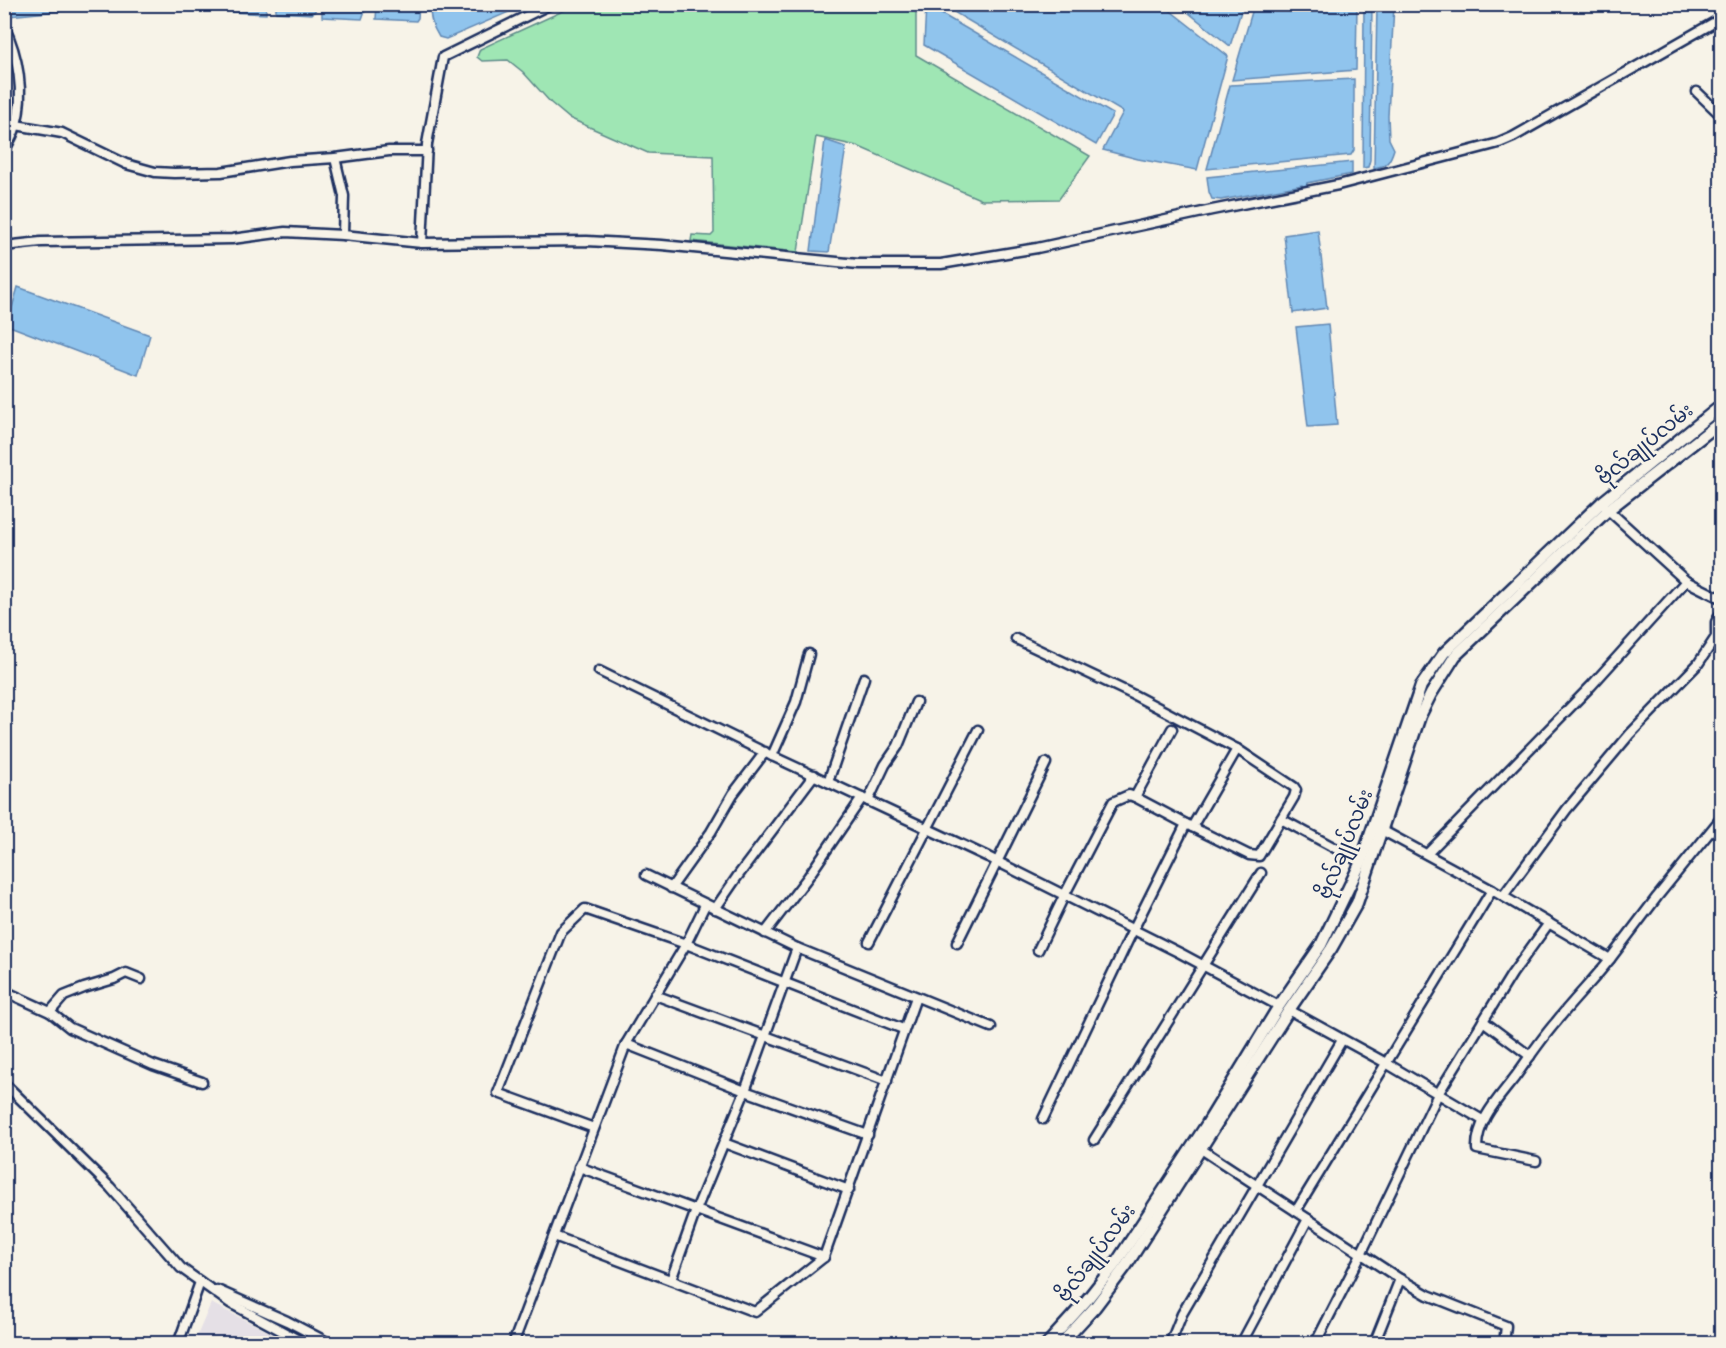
<svg xmlns="http://www.w3.org/2000/svg" width="1726" height="1348" font-family="Pangolin,'Noto Sans Myanmar',sans-serif">
  <style>
    .built { fill: #e5e0e6 }
    .green { fill: #9fe6b4; stroke: #5d8a89; stroke-width: 1.5 }
    .water { fill: #90c4ed; stroke: #6188b4; stroke-width: 1.5 }
    .lines { fill: none; stroke-linecap: round; stroke-linejoin: round }
    .minor-casing { stroke: #1b2f5e; stroke-width: 13 }
    .major-casing { stroke: #1b2f5e; stroke-width: 15 }
    .minor { stroke: #f7f3e8; stroke-width: 8 }
    .major { stroke: #f7f3e8; stroke-width: 10 }
    .labels { text-anchor: middle; dominant-baseline: central; stroke-width: 6; stroke-linejoin: round; paint-order: stroke }
    .street-label { font-size: 20px; fill: #1b2f5e; stroke: #f7f3e8 }
  </style>
  <rect width="100%" height="100%" fill="#f7f3e8"/>
  <filter id="ink" filterUnits="userSpaceOnUse"><feTurbulence type="fractalNoise" baseFrequency=".0167" numOctaves="2"/><feDisplacementMap in="SourceGraphic" scale="12" xChannelSelector="R" yChannelSelector="G"/><feConvolveMatrix kernelMatrix="1 2 1 2 8 2 1 2 1" color-interpolation-filters="sRGB"/></filter>
  <g filter="url(#ink)">
    <path class="built" d="M 211,1303 L 291,1343 L 194,1343 Z"/>
    <path class="green" d="M 578,4 L 916,5 L 916,55 L 1090,156 L 1059,199 L 982,200 L 857,146 L 816,137 L 798,252 L 691,241 L 692,235 L 711,236 L 714,233 L 713,156 L 648,153 L 569,118 L 551,103 L 523,72 L 508,60 L 482,61 L 477,57 L 480,49 Z"/>
    <g class="water">
      <path d="M 73,4 L 68,10 L 9,16 L 8,5 Z"/>
      <path d="M 179,5 L 179,4 L 218,5 L 217,8 L 214,10 L 181,7 Z"/>
      <path d="M 228,5 L 266,5 L 266,14 L 232,12 L 229,10 Z"/>
      <path d="M 276,5 L 316,5 L 315,11 L 312,14 L 276,12 Z"/>
      <path d="M 322,5 L 367,4 L 367,5 L 362,19 L 322,17 Z"/>
      <path d="M 377,5 L 419,5 L 418,18 L 416,21 L 376,19 Z"/>
      <path d="M 430,5 L 430,4 L 525,5 L 446,39 L 439,37 C 432,26 430,18 430,5 Z"/>
      <path d="M 926,5 L 1113,114 L 1096,145 L 924,45 Z"/>
      <path d="M 942,5 L 1163,5 L 1228,56 L 1197,170 L 1138,159 L 1103,150 L 1123,112 Z"/>
      <path d="M 1179,5 L 1243,5 L 1230,46 Z"/>
      <path d="M 1254,5 L 1357,5 L 1356,70 L 1232,80 Z"/>
      <path d="M 1364,5 L 1372,5 L 1370,160 L 1368,167 L 1363,168 Z"/>
      <path d="M 1377,5 L 1394,5 L 1388,116 L 1389,139 L 1394,149 C 1390,162 1387,166 1374,168 Z"/>
      <path d="M 1354,79 L 1354,150 L 1351,155 L 1207,169 L 1230,85 Z"/>
      <path d="M 825,140 L 846,147 L 829,252 L 811,251 Z"/>
      <path d="M 1352,162 L 1352,174 L 1307,183 L 1306,188 L 1303,187 L 1302,185 L 1221,200 L 1212,199 L 1209,192 L 1207,177 Z"/>
      <path d="M 1318,230 L 1327,308 L 1293,313 L 1284,235 Z"/>
      <path d="M 18,287 L 150,335 L 138,375 L 7,325 Z"/>
      <path d="M 1328,324 L 1337,425 L 1308,427 L 1296,327 Z"/>
    </g>
    <g class="lines">
      <g class="minor-casing">
        <g id="minor">
          <path d="M 4,26 C 18,55 25,93 16,125 C 14,134 9,143 4,151"/>
          <path d="M 1697,92 L 1722,116"/>
          <path d="M 16,125 L 62,133 L 126,164 L 155,172 L 174,173 L 221,172 L 290,161 L 335,158 L 389,151 L 427,151"/>
          <path d="M 335,158 L 344,196 L 343,235"/>
          <path d="M 422,243 L 427,144 L 443,57 L 551,4"/>
          <path d="M 4,246 L 41,242 L 232,239 L 285,232 L 343,235 L 422,243 L 587,241 L 662,245 L 858,264 L 941,264 L 1037,248 L 1212,210 L 1338,185 L 1499,143 L 1513,137 L 1722,18"/>
          <path d="M 1605,507 L 1686,581 L 1722,599"/>
          <path d="M 1016,639 L 1134,695 L 1237,749 L 1294,787 L 1296,790 L 1294,797 L 1259,856 L 1249,855 L 1186,824 L 1133,930 L 1043,1119"/>
          <path d="M 599,671 L 772,756 L 988,857 L 1180,953 L 1279,1006"/>
          <path d="M 772,756 L 796,702 L 809,654"/>
          <path d="M 828,782 L 864,678"/>
          <path d="M 1135,797 L 1172,729"/>
          <path d="M 868,801 L 885,765 L 898,746 L 916,702"/>
          <path d="M 1281,819 L 1361,862"/>
          <path d="M 1192,827 L 1237,749"/>
          <path d="M 1376,827 L 1492,890 L 1610,959 L 1657,897 L 1722,817"/>
          <path d="M 1427,854 L 1591,686 L 1686,581"/>
          <path d="M 646,875 L 797,948 L 991,1027"/>
          <path d="M 671,888 L 711,832 L 733,794 L 765,752"/>
          <path d="M 1503,896 L 1567,809 L 1630,734 L 1698,664 L 1716,637 L 1716,622 L 1722,611"/>
          <path d="M 715,909 L 737,877 L 814,775"/>
          <path d="M 765,933 L 808,877 L 862,798"/>
          <path d="M 869,942 L 978,730"/>
          <path d="M 957,943 L 1046,763"/>
          <path d="M 1038,950 L 1064,896 L 1113,802 L 1129,795 L 1135,797 L 1186,824"/>
          <path d="M 4,991 L 50,1012 L 70,1028 L 153,1065 L 202,1082"/>
          <path d="M 655,995 L 887,1081"/>
          <path d="M 1289,1010 L 1386,1063 L 1484,1121"/>
          <path d="M 50,1012 L 64,996 L 84,988 L 114,979 L 126,973 L 141,979"/>
          <path d="M 1483,1021 L 1530,1056"/>
          <path d="M 626,1044 L 745,1091 L 868,1135"/>
          <path d="M 4,1083 L 110,1187 L 181,1268 L 230,1303 L 306,1344"/>
          <path d="M 594,1128 L 498,1093 L 561,932 L 585,909 L 686,944 L 903,1029"/>
          <path d="M 1094,1140 L 1261,873"/>
          <path d="M 724,1143 L 849,1190"/>
          <path d="M 1201,1149 L 1400,1279 L 1374,1344"/>
          <path d="M 1536,1161 L 1477,1149 C 1476,1121 1499,1098 1515,1077 C 1528,1059 1541,1039 1556,1022 C 1573,1000 1593,981 1610,959"/>
          <path d="M 579,1167 L 824,1257"/>
          <path d="M 1296,1211 L 1492,890"/>
          <path d="M 554,1236 L 755,1312 L 824,1257 L 916,997"/>
          <path d="M 1400,1279 L 1428,1295 L 1506,1326 L 1504,1344"/>
          <path d="M 671,1280 L 696,1210 L 745,1091 L 797,948"/>
          <path d="M 217,1290 L 287,1321 L 331,1344"/>
          <path d="M 178,1344 L 200,1282"/>
          <path d="M 513,1344 L 626,1044 L 686,944 L 705,905"/>
          <path d="M 1170,1344 L 1182,1314 L 1342,1040"/>
          <path d="M 1241,1344 L 1308,1219"/>
          <path d="M 1315,1344 L 1361,1254 L 1438,1094 L 1512,974 L 1549,923"/>
        </g>
      </g>
      <g class="major-casing">
        <g id="major">
          <path d="M 1047,1344 L 1086,1301 L 1116,1263 L 1207,1124 L 1279,1006 L 1321,945 L 1361,862 L 1421,686 L 1444,653 L 1601,503 L 1722,405"/>
          <path d="M 1061,1344 L 1095,1307 L 1126,1266 L 1289,1010 L 1331,949 L 1357,903 L 1420,716 L 1431,694 L 1455,656 L 1608,510 L 1722,421"/>
        </g>
      </g>
      <use href="#minor" class="minor"/>
      <use href="#major" class="major"/>
    </g>
  </g>
  <g class="labels">
    <g class="street-label">
      <text transform="translate(1645 444) rotate(-39)">ဗိုလ်ချုပ်လမ်း</text>
      <text transform="translate(1345 844) rotate(-68)">ဗိုလ်ချုပ်လမ်း</text>
      <text transform="translate(1096 1253) rotate(-53)">ဗိုလ်ချုပ်လမ်း</text>
    </g>
  </g>
  <rect width="1726" height="1348" fill="none" stroke="#f7f3e8" stroke-width="24"/>
  <rect x="12" y="12" width="1702" height="1324" fill="none" stroke="#1b2f5e" stroke-width="2" filter="url(#ink)"/>
</svg>
